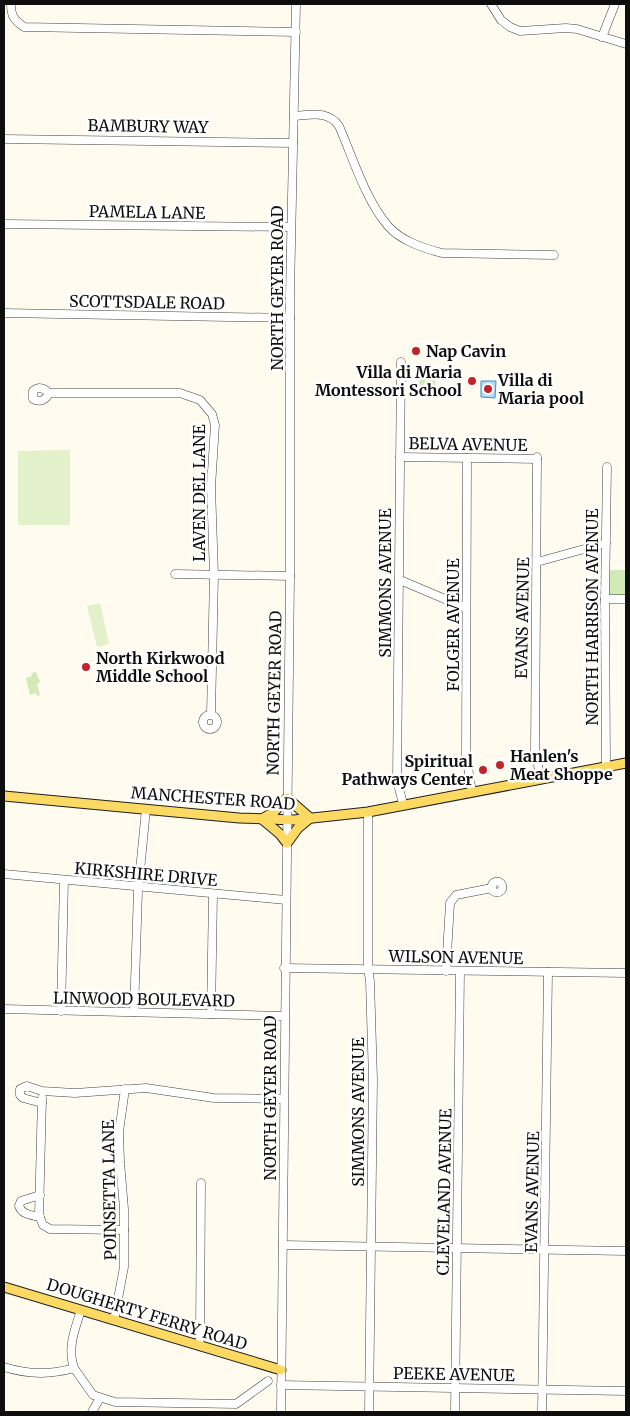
<svg xmlns="http://www.w3.org/2000/svg" width="630" height="1416" font-family="Merriweather,serif">
  <style>
    .green { fill: #d1eab8 }
    .pitch { fill: #e3f1ca }
    .water { fill: #b3ddf7; stroke: #3891d0 }
    .lines { fill: none; stroke-linecap: round; stroke-linejoin: round }
    .minor-casing { stroke: #414141; stroke-width: 9 }
    .major-casing { stroke: #1f1f1f; stroke-width: 11 }
    .minor { stroke: #fff; stroke-width: 8 }
    .major { stroke: #fbd963; stroke-width: 9 }
    .poi-dot { fill: #c12328; stroke: #fff; stroke-width: 2 }
    .labels { text-anchor: middle; dominant-baseline: central; stroke-width: 5; stroke-linejoin: round; paint-order: stroke }
    .street-label { font-size: 16px; fill: #0e0e0e; stroke: #fff }
    .poi-label { font-size: 16px; font-weight: bold; fill: #0e0e0e; stroke: #fff; text-anchor: start }
  </style>
  <rect width="100%" height="100%" fill="#fffcef"/>
  <g class="green">
    <path d="M 435,376 L 435,390 L 419,389 L 419,377 Z"/>
    <path d="M 608,570 L 626,570 L 626,597 L 607,597 Z"/>
    <path d="M 36,672 L 40,682 L 37,684 L 40,695 L 37,696 L 36,693 L 30,695 L 26,678 L 32,676 L 31,673 Z"/>
  </g>
  <g class="pitch">
    <path d="M 70,450 L 70,525 L 18,525 L 18,451 Z"/>
    <path d="M 100,603 L 109,644 L 97,647 L 87,606 Z"/>
  </g>
  <path class="water" d="M 481,381 L 496,381 L 495,398 L 481,397 Z"/>
  <g class="lines">
    <g class="minor-casing">
      <g id="minor">
        <path d="M 11,4 C 11,16 14,20 24,27 L 296,32"/>
        <path d="M 491,4 L 501,20 L 510,27 L 520,31 L 566,28 L 577,29 L 626,44"/>
        <path d="M 602,37 L 615,4"/>
        <path d="M 294,116 C 311,115 328,110 339,126 C 353,158 365,199 388,226 C 401,241 423,248 442,253 L 554,255"/>
        <path d="M 4,139 L 293,143"/>
        <path d="M 4,224 L 291,227"/>
        <path d="M 4,313 L 290,318"/>
        <path d="M 401,362 L 397,780 L 403,804"/>
        <path d="M 49,393 C 46,400 40,403 33,399 L 33,391 C 39,386 44,388 49,393 L 180,393 L 200,400 L 212,414 L 215,425 L 211,487 L 214,575 L 211,714"/>
        <path d="M 400,457 L 537,459"/>
        <path d="M 537,457 L 535,752 L 541,779"/>
        <path d="M 467,458 L 466,755 L 472,792"/>
        <path d="M 537,562 L 606,543"/>
        <path d="M 175,574 L 290,576"/>
        <path d="M 400,580 L 466,608"/>
        <path d="M 605,599 L 626,599"/>
        <circle cx="210" cy="722" r="7"/>
        <path d="M 606,767 L 605,599 L 607,467"/>
        <path d="M 368,812 L 368,969 L 370,981 L 373,1080 L 369,1412"/>
        <path d="M 4,874 L 286,900"/>
        <circle cx="497" cy="887" r="5.5"/>
        <path d="M 284,968 L 626,973"/>
        <path d="M 446,971 L 450,903 L 456,895 L 492,888"/>
        <path d="M 4,1009 L 284,1016"/>
        <path d="M 61,1011 L 64,880"/>
        <path d="M 134,1012 L 138,891 L 146,809"/>
        <path d="M 211,1014 L 213,894"/>
        <path d="M 42,1098 L 39,1215 L 43,1225 L 50,1229 L 124,1230"/>
        <path d="M 42,1103 L 23,1098 L 20,1095 L 20,1089 L 27,1086 L 42,1091 L 75,1093 L 146,1088 L 214,1098 L 283,1099"/>
        <path d="M 40,1195 L 21,1201 L 19,1206 C 22,1215 32,1215 40,1217"/>
        <path d="M 283,1245 L 626,1251"/>
        <path d="M 114,1320 L 124,1267 L 124,1209 L 120,1162 L 119,1132 L 125,1089"/>
        <path d="M 198,1345 L 200,1339 L 201,1183"/>
        <path d="M 4,1367 C 26,1374 51,1375 74,1368 L 93,1395 L 115,1402 L 236,1404 L 268,1381"/>
        <path d="M 74,1368 C 67,1348 75,1329 81,1310"/>
        <path d="M 281,1385 L 626,1391"/>
        <path d="M 92,1412 L 100,1398"/>
        <path d="M 281,1412 L 290,576 L 290,294 L 296,4"/>
        <path d="M 455,1412 L 460,971"/>
        <path d="M 542,1412 L 548,972"/>
      </g>
    </g>
    <g class="major-casing">
      <g id="major">
        <path d="M 4,796 L 239,818 L 294,820 L 368,812 L 626,763"/>
        <path d="M 262,819 L 280,834 L 287,843 L 298,828 L 310,818"/>
        <path d="M 262,819 L 274,812 L 287,798 L 310,818"/>
        <path d="M 4,1287 L 281,1370"/>
      </g>
    </g>
    <use href="#minor" class="minor"/>
    <use href="#major" class="major"/>
  </g>
  <g class="poi-dot">
    <circle cx="416" cy="351" r="5"/>
    <circle cx="472" cy="381" r="5"/>
    <circle cx="488" cy="389" r="5"/>
    <circle cx="86" cy="667" r="5"/>
    <circle cx="500" cy="765" r="5"/>
    <circle cx="483" cy="770" r="5"/>
  </g>
  <g class="labels">
    <g class="street-label">
      <text transform="translate(148 126) rotate(1)">BAMBURY WAY</text>
      <text transform="translate(147 212) rotate(1)">PAMELA LANE</text>
      <text transform="translate(277 288) rotate(-90)">NORTH GEYER ROAD</text>
      <text transform="translate(147 302) rotate(1)">SCOTTSDALE ROAD</text>
      <text transform="translate(468 444) rotate(1)">BELVA AVENUE</text>
      <text transform="translate(199 493) rotate(-90)">LAVEN DEL LANE</text>
      <text transform="translate(385 583) rotate(-90)">SIMMONS AVENUE</text>
      <text transform="translate(592 617) rotate(-90)">NORTH HARRISON AVENUE</text>
      <text transform="translate(522 618) rotate(-89)">EVANS AVENUE</text>
      <text transform="translate(453 625) rotate(-90)">FOLGER AVENUE</text>
      <text transform="translate(274 693) rotate(-89)">NORTH GEYER ROAD</text>
      <text transform="translate(213 798) rotate(4)">MANCHESTER ROAD</text>
      <text transform="translate(146 874) rotate(5)">KIRKSHIRE DRIVE</text>
      <text transform="translate(456 957) rotate(1)">WILSON AVENUE</text>
      <text transform="translate(144 999) rotate(1)">LINWOOD BOULEVARD</text>
      <text transform="translate(270 1098) rotate(-90)">NORTH GEYER ROAD</text>
      <text transform="translate(358 1112) rotate(-90)">SIMMONS AVENUE</text>
      <text transform="translate(109 1190) rotate(-91)">POINSETTA LANE</text>
      <text transform="translate(444 1192) rotate(-89)">CLEVELAND AVENUE</text>
      <text transform="translate(532 1192) rotate(-89)">EVANS AVENUE</text>
      <text transform="translate(147 1314) rotate(17)">DOUGHERTY FERRY ROAD</text>
      <text transform="translate(454 1374) rotate(1)">PEEKE AVENUE</text>
    </g>
    <g class="poi-label">
      <text x="426" y="351">Nap Cavin</text>
      <text x="462" y="372" text-anchor="end">Villa di Maria<tspan x="462" dy="18">Montessori School</tspan></text>
      <text x="498" y="380">Villa di<tspan x="498" dy="18">Maria pool</tspan></text>
      <text x="96" y="658">North Kirkwood<tspan x="96" dy="18">Middle School</tspan></text>
      <text x="510" y="756">Hanlen's<tspan x="510" dy="18">Meat Shoppe</tspan></text>
      <text x="473" y="761" text-anchor="end">Spiritual<tspan x="473" dy="18">Pathways Center</tspan></text>
    </g>
  </g>
  <rect width="630" height="1416" fill="none" stroke="#0e0e0e" stroke-width="10"/>
</svg>
